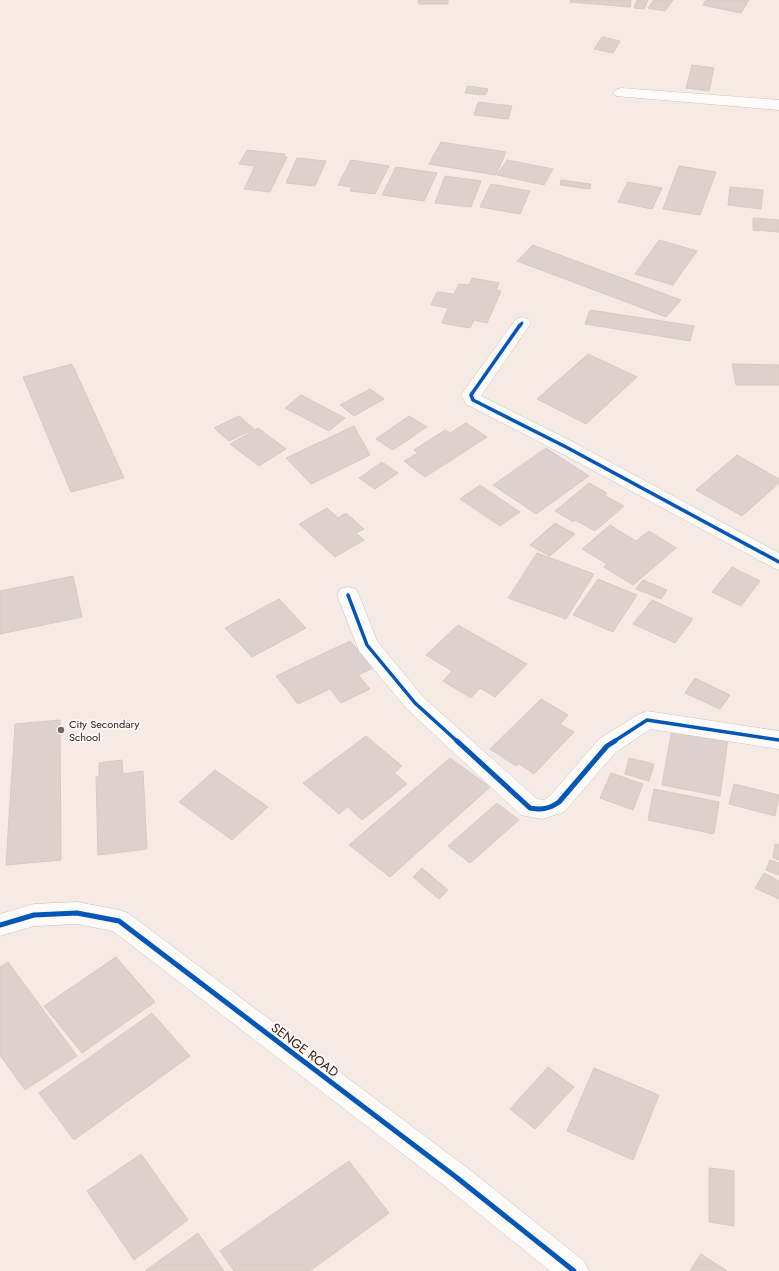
<svg xmlns="http://www.w3.org/2000/svg" width="779" height="1271" font-family="Jost,sans-serif">
  <style>
    .building { fill: #ded1cd; stroke: #d6cac5 }
    .lines { fill: none; stroke-linecap: round; stroke-linejoin: round }
    .minor-casing { stroke: #ccc0bb; stroke-width: 1 }
    .minor { fill: #fefcfb; fill-rule: evenodd }
    .cycleway-far2-casing { stroke: #fff7f5; stroke-width: 5 }
    .cycleway-far1-casing { stroke: #fff7f5; stroke-width: 6 }
    .cycleway-casing { stroke: #fff7f5; stroke-width: 8 }
    .cycleway-far2 { stroke: #0057b8; stroke-width: 3 }
    .cycleway-far1 { stroke: #0057b8; stroke-width: 3.5 }
    .cycleway { stroke: #0057b8; stroke-width: 5 }
    .poi-dot { fill: #756863; stroke: #fff7f5; stroke-width: 1.5 }
    .labels { text-anchor: middle; dominant-baseline: central; stroke-width: 4; stroke-linejoin: round; paint-order: stroke }
    .poi-label { font-size: 11px; fill: #2f221d; stroke: #fff7f5; text-anchor: start }
    .near-street-label { font-size: 13px; fill: #2f221d; stroke: #fff7f5 }
  </style>
  <rect width="100%" height="100%" fill="#f6eae5"/>
  <g class="building">
    <path d="M 418,0 L 448,0 L 448,4 L 419,4 Z"/>
    <path d="M 571,0 L 631,0 L 630,7 L 570,2 Z"/>
    <path d="M 637,0 L 648,0 L 644,9 L 634,8 Z"/>
    <path d="M 654,0 L 673,0 L 665,11 L 648,8 Z"/>
    <path d="M 706,0 L 749,0 L 741,13 L 703,5 Z"/>
    <path d="M 602,37 L 620,41 L 613,53 L 594,49 Z"/>
    <path d="M 692,65 L 714,68 L 709,91 L 686,88 Z"/>
    <path d="M 468,86 L 488,89 L 485,95 L 465,93 Z"/>
    <path d="M 478,102 L 512,106 L 508,119 L 474,115 Z"/>
    <path d="M 441,142 L 506,152 L 496,175 L 429,164 Z"/>
    <path d="M 247,150 L 285,154 L 284,156 L 287,157 L 270,192 L 244,189 L 255,166 L 239,164 Z"/>
    <path d="M 297,158 L 326,161 L 315,186 L 286,183 Z"/>
    <path d="M 351,160 L 389,166 L 375,194 L 350,191 L 352,187 L 338,185 Z"/>
    <path d="M 507,160 L 553,169 L 544,185 L 497,175 Z"/>
    <path d="M 679,166 L 716,172 L 700,215 L 663,209 Z"/>
    <path d="M 396,167 L 437,173 L 424,201 L 382,195 Z"/>
    <path d="M 445,176 L 481,181 L 471,207 L 435,203 Z"/>
    <path d="M 561,180 L 591,184 L 590,189 L 560,185 Z"/>
    <path d="M 628,182 L 662,188 L 652,209 L 618,202 Z"/>
    <path d="M 491,184 L 530,191 L 520,214 L 480,207 Z"/>
    <path d="M 730,187 L 763,190 L 761,209 L 728,205 Z"/>
    <path d="M 753,218 L 779,220 L 779,232 L 753,230 Z"/>
    <path d="M 659,240 L 697,251 L 673,285 L 635,274 Z"/>
    <path d="M 533,245 L 681,300 L 666,317 L 517,261 Z"/>
    <path d="M 472,278 L 499,283 L 496,290 L 501,291 L 487,323 L 474,320 L 470,328 L 442,323 L 448,308 L 431,305 L 437,292 L 454,294 L 459,284 L 469,285 Z"/>
    <path d="M 590,310 L 694,326 L 690,341 L 585,324 Z"/>
    <path d="M 588,354 L 637,377 L 586,424 L 537,399 Z"/>
    <path d="M 72,364 L 124,478 L 71,492 L 23,377 Z"/>
    <path d="M 732,364 L 779,365 L 779,385 L 736,385 Z"/>
    <path d="M 370,389 L 384,399 L 354,416 L 340,405 Z"/>
    <path d="M 301,395 L 345,418 L 329,431 L 285,408 Z"/>
    <path d="M 239,416 L 254,429 L 229,441 L 214,428 Z"/>
    <path d="M 409,416 L 427,427 L 393,450 L 376,439 Z"/>
    <path d="M 466,423 L 487,437 L 425,477 L 404,461 L 418,453 L 414,450 L 445,430 L 450,433 Z"/>
    <path d="M 354,426 L 370,455 L 311,484 L 286,458 Z"/>
    <path d="M 258,428 L 286,449 L 259,466 L 230,444 Z"/>
    <path d="M 546,448 L 589,476 L 536,514 L 493,485 Z"/>
    <path d="M 737,455 L 779,479 L 779,483 L 742,516 L 696,490 Z"/>
    <path d="M 382,462 L 398,473 L 375,489 L 359,478 Z"/>
    <path d="M 589,483 L 607,493 L 604,495 L 624,506 L 595,531 L 575,520 L 573,522 L 555,511 Z"/>
    <path d="M 480,485 L 520,512 L 500,526 L 460,499 Z"/>
    <path d="M 327,508 L 338,518 L 346,513 L 364,529 L 356,533 L 364,540 L 335,557 L 299,524 Z"/>
    <path d="M 555,523 L 575,534 L 550,556 L 530,545 Z"/>
    <path d="M 610,525 L 636,541 L 649,531 L 676,548 L 633,585 L 604,567 L 607,564 L 582,549 Z"/>
    <path d="M 537,553 L 594,574 L 566,619 L 508,598 Z"/>
    <path d="M 732,567 L 760,581 L 741,606 L 712,592 Z"/>
    <path d="M 73,576 L 82,617 L 0,634 L 0,591 Z"/>
    <path d="M 598,579 L 637,595 L 613,632 L 573,615 Z"/>
    <path d="M 643,580 L 667,590 L 661,599 L 636,589 Z"/>
    <path d="M 279,599 L 306,628 L 252,657 L 225,628 Z"/>
    <path d="M 652,600 L 693,619 L 675,643 L 633,624 Z"/>
    <path d="M 458,625 L 527,664 L 495,697 L 480,688 L 471,698 L 443,681 L 452,671 L 426,655 Z"/>
    <path d="M 350,641 L 373,668 L 358,675 L 370,689 L 341,703 L 330,689 L 298,704 L 276,676 Z"/>
    <path d="M 695,678 L 730,695 L 720,709 L 685,693 Z"/>
    <path d="M 541,699 L 568,715 L 560,724 L 574,732 L 534,774 L 519,764 L 516,766 L 490,749 Z"/>
    <path d="M 60,720 L 61,860 L 6,865 L 15,724 Z"/>
    <path d="M 672,729 L 728,739 L 720,796 L 662,785 Z"/>
    <path d="M 366,736 L 402,766 L 394,773 L 407,784 L 362,820 L 348,807 L 339,814 L 303,783 Z"/>
    <path d="M 450,758 L 490,787 L 390,877 L 349,845 Z"/>
    <path d="M 629,758 L 654,764 L 649,781 L 625,774 Z"/>
    <path d="M 122,760 L 123,774 L 143,771 L 147,849 L 98,855 L 96,777 L 99,777 L 99,763 Z"/>
    <path d="M 215,770 L 268,807 L 232,840 L 179,802 Z"/>
    <path d="M 611,773 L 643,784 L 633,810 L 600,798 Z"/>
    <path d="M 734,784 L 779,795 L 775,816 L 729,804 Z"/>
    <path d="M 654,789 L 719,802 L 714,834 L 648,820 Z"/>
    <path d="M 497,803 L 519,820 L 470,863 L 448,846 Z"/>
    <path d="M 775,844 L 779,845 L 779,860 L 773,858 Z"/>
    <path d="M 770,860 L 779,863 L 779,875 L 766,870 Z"/>
    <path d="M 422,868 L 448,890 L 439,899 L 413,877 Z"/>
    <path d="M 764,873 L 779,881 L 779,899 L 755,888 Z"/>
    <path d="M 116,957 L 155,1002 L 82,1053 L 44,1006 Z"/>
    <path d="M 8,962 L 77,1056 L 25,1090 L 0,1055 L 0,967 Z"/>
    <path d="M 152,1013 L 190,1056 L 74,1140 L 39,1093 Z"/>
    <path d="M 548,1067 L 574,1087 L 535,1129 L 510,1109 Z"/>
    <path d="M 594,1068 L 659,1095 L 633,1160 L 567,1131 Z"/>
    <path d="M 141,1154 L 188,1220 L 134,1260 L 87,1191 Z"/>
    <path d="M 349,1161 L 389,1213 L 310,1271 L 234,1271 L 220,1251 Z"/>
    <path d="M 709,1168 L 734,1171 L 734,1226 L 709,1222 Z"/>
    <path d="M 198,1233 L 224,1271 L 145,1271 Z"/>
    <path d="M 701,1254 L 727,1271 L 690,1271 Z"/>
  </g>
  <g class="lines">
    <g class="minor-casing">
      <g id="minor">
        <path d="M 621,88 L 779,100 L 779,110 L 616,96 L 613,93 L 616,90 Z"/>
        <path d="M 522,317 L 528,319 L 531,323 L 481,396 L 573,442 L 779,553 L 779,570 L 772,567 L 559,452 L 466,404 L 461,395 L 516,319 Z"/>
        <path d="M 348,587 L 356,589 L 359,595 L 377,641 L 423,697 L 537,799 L 544,800 L 551,795 L 599,739 L 639,714 L 647,711 L 779,731 L 779,749 L 650,729 L 615,753 L 564,812 L 542,819 L 521,815 L 407,709 L 359,651 L 337,595 L 340,589 Z"/>
        <path d="M 77,902 L 119,910 L 128,913 L 466,1167 L 584,1261 L 589,1271 L 550,1271 L 446,1187 L 113,931 L 77,924 L 34,926 L 0,936 L 0,914 L 34,904 Z"/>
      </g>
    </g>
    <use href="#minor" class="minor"/>
    <g class="cycleway-far2-casing">
      <path id="cycleway-far2" d="M 520,326 L 522,323"/>
    </g>
    <g class="cycleway-far1-casing">
      <g id="cycleway-far1">
        <path d="M 520,325 L 471,395 L 473,400 L 566,447 L 779,562"/>
        <path d="M 348,595 L 367,645 L 415,703 L 458,742"/>
        <path d="M 613,742 L 647,720 L 779,740"/>
      </g>
    </g>
    <g class="cycleway-casing">
      <g id="cycleway">
        <path d="M 457,741 L 530,808 C 542,810 549,809 559,802 L 607,746 L 615,741"/>
        <path d="M 0,925 L 34,915 L 77,913 L 119,921 L 456,1177 L 574,1271"/>
      </g>
    </g>
    <use href="#cycleway-far2" class="cycleway-far2"/>
    <use href="#cycleway-far1" class="cycleway-far1"/>
    <use href="#cycleway" class="cycleway"/>
  </g>
  <circle class="poi-dot" cx="61" cy="730" r="4"/>
  <g class="labels">
    <g class="poi-label">
      <text x="69" y="724">City Secondary<tspan x="69" dy="13">School</tspan></text>
    </g>
    <g class="near-street-label">
      <text transform="translate(305 1050) rotate(37)">SENGE ROAD</text>
    </g>
  </g>
</svg>
